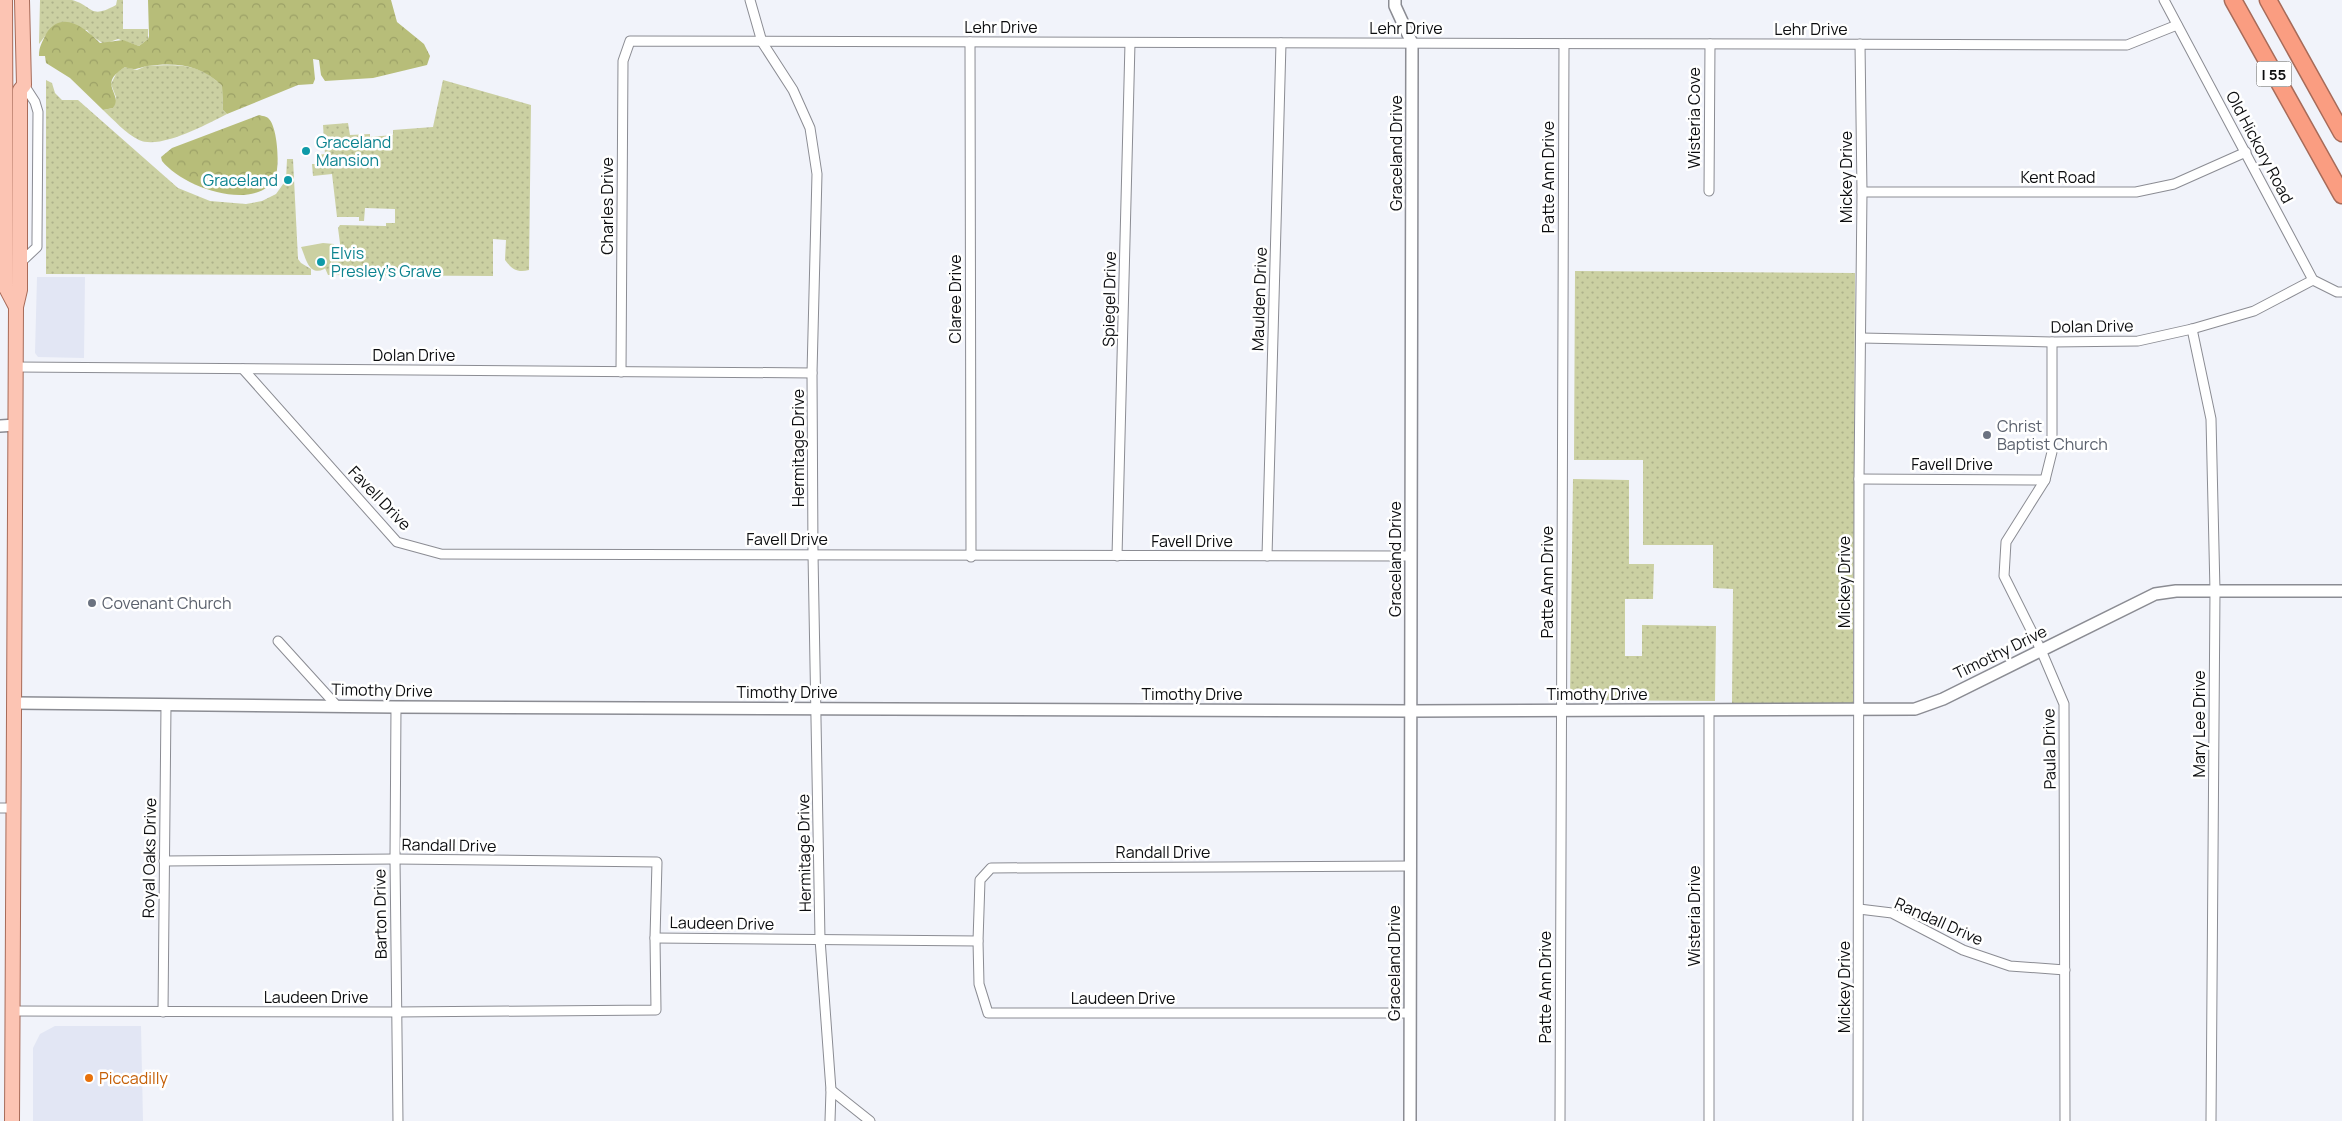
<svg xmlns="http://www.w3.org/2000/svg" width="2342" height="1121" font-family="Manrope,sans-serif">
  <style>
    .built { fill: #e2e6f4 }
    .grass { fill: url(#grass-dots) }
    .forest { fill: url(#forest-crowns) }
    .green { fill: #cbd0a2 }
    .lines { fill: none; stroke-linecap: round; stroke-linejoin: round }
    .minor-casing { stroke: #8b8c93; stroke-width: 11 }
    .tertiary-casing { stroke: #8b8c93; stroke-width: 14 }
    .primary-casing { stroke: #a76b59; stroke-width: 16 }
    .motorway-casing { stroke: #a76b59; stroke-width: 19 }
    .minor { stroke: #fff; stroke-width: 9 }
    .tertiary { stroke: #fff; stroke-width: 11 }
    .primary { stroke: #fcc4b3; stroke-width: 14 }
    .motorway { stroke: #fa9d81; stroke-width: 16 }
    .culture-dot { fill: #0f9aa8; stroke: #fff; stroke-width: 2 }
    .worship-dot { fill: #6b7280; stroke: #fff; stroke-width: 2 }
    .food-dot { fill: #e8710a; stroke: #fff; stroke-width: 2 }
    .labels { text-anchor: middle; dominant-baseline: central; stroke-width: 5; stroke-linejoin: round; paint-order: stroke }
    .shield { fill: #fff; stroke: #555657; stroke-width: 1 }
    .shield-label { font-size: 15px; font-weight: bold; fill: #0c0d0f }
    .street-label { font-size: 16px; fill: #0c0d0f; stroke: #fff }
    .culture-label { font-size: 16px; fill: #0d838f; stroke: #fff; text-anchor: start }
    .worship-label { font-size: 16px; fill: #5b616d; stroke: #fff; text-anchor: start }
    .food-label { font-size: 16px; fill: #c56008; stroke: #fff; text-anchor: start }
  </style>
  <defs>
    <pattern id="grass-dots" width="8" height="8" patternUnits="userSpaceOnUse" patternTransform="scale(1.25)"><rect width="8" height="8" fill="#cbd0a2"/><path d="M2 2h.1M6 6h.1" fill="none" stroke="#adb18a" stroke-width="1.8" stroke-linecap="round"/></pattern>
    <pattern id="forest-crowns" width="20" height="18" patternUnits="userSpaceOnUse" patternTransform="scale(1.25)"><rect width="20" height="18" fill="#b7bd79"/><path d="M2 6a3 3 0 1 1 6 0M12 15a3 3 0 1 1 6 0" fill="none" stroke="#9ca167"/></pattern>
  </defs>
  <rect width="100%" height="100%" fill="#f1f3fa"/>
  <g class="built">
    <path d="M 37,277 L 85,277 L 84,358 L 38,357 L 35,353 Z"/>
    <path d="M 55,1026 L 141,1026 L 143,1121 L 33,1121 L 33,1048 L 40,1034 Z"/>
  </g>
  <g class="grass">
    <path d="M 40,0 C 49,0 63,0 72,0 C 94,6 89,20 116,5 L 117,0 L 123,0 L 123,29 L 148,29 L 148,39 L 139,46 L 118,39 L 104,44 L 92,36 L 87,30 L 48,32 L 39,44 Z"/>
    <path d="M 146,66 C 178,65 198,62 222,86 L 223,110 L 227,114 C 207,124 160,150 139,140 C 126,134 113,119 103,110 L 113,108 L 116,97 L 111,84 L 117,72 L 125,67 L 137,70 Z"/>
    <path d="M 46,80 L 52,83 L 55,93 L 62,100 L 78,100 L 178,188 L 210,201 L 246,204 L 262,201 L 276,194 L 286,180 L 287,159 L 293,159 L 298,259 L 301,263 L 311,269 L 311,275 L 46,274 Z"/>
    <path d="M 443,80 L 531,105 L 529,270 C 517,273 512,269 505,260 L 506,240 L 493,239 L 493,276 L 328,275 L 325,268 L 332,262 L 335,255 L 341,251 L 338,228 L 340,225 L 386,226 L 386,223 L 395,223 L 395,209 L 365,208 L 364,221 L 359,221 L 359,217 L 337,217 L 332,174 L 313,176 L 312,164 L 319,164 L 318,155 L 325,154 L 323,125 L 348,123 L 350,135 L 370,134 L 370,137 L 393,135 L 393,130 L 433,127 Z"/>
    <path d="M 1575,271 L 1855,273 L 1853,703 L 1732,703 L 1733,589 L 1713,588 L 1713,545 L 1643,545 L 1643,460 L 1574,460 Z"/>
    <path d="M 1573,479 L 1629,480 L 1629,564 L 1654,564 L 1653,599 L 1625,599 L 1625,656 L 1642,656 L 1642,625 L 1716,626 L 1715,701 L 1570,700 Z"/>
  </g>
  <g class="forest">
    <path d="M 148,0 L 391,0 L 397,22 L 424,44 L 430,56 L 427,65 L 373,78 L 325,81 L 321,75 L 319,60 L 313,59 L 315,79 L 313,84 L 298,85 L 227,114 L 223,110 L 222,86 C 202,65 176,62 147,66 C 138,68 135,71 125,67 C 96,85 124,93 113,108 L 103,110 L 70,78 L 46,63 L 45,56 L 39,56 C 39,46 42,43 46,34 C 62,9 85,28 100,43 L 123,40 L 139,46 L 148,39 L 149,36 Z"/>
    <path d="M 259,115 C 262,116 267,116 269,119 C 278,128 281,173 273,182 C 248,211 182,186 162,161 L 161,157 L 172,148 Z"/>
  </g>
  <path class="green" d="M 323,243 L 334,244 C 334,248 335,252 334,256 C 332,265 321,275 312,269 C 306,264 304,253 301,247 Z"/>
  <g class="lines">
    <g class="minor-casing">
      <g id="minor">
        <path d="M 750,0 L 762,42 L 793,90 L 810,128 L 817,174 L 812,373 L 813,554 L 820,939 L 831,1090 L 830,1121"/>
        <path d="M 2164,0 L 2313,280 L 2337,292 L 2342,292"/>
        <path d="M 970,42 L 971,557"/>
        <path d="M 1709,191 L 1710,44"/>
        <path d="M 1862,192 L 2136,192 L 2174,184 L 2246,152"/>
        <path d="M 20,263 L 37,247 L 37,238 L 38,112 L 35,102 L 24,85"/>
        <path d="M 2192,329 L 2211,419 L 2215,591 L 2211,1121"/>
        <path d="M 1861,338 L 2052,342 L 2138,341 L 2192,329 L 2254,311 L 2313,280"/>
        <path d="M 2052,342 L 2052,452 L 2045,480 L 2006,542 L 2004,576 L 2041,650 L 2064,704 L 2065,1121"/>
        <path d="M 16,367 L 812,373"/>
        <path d="M 243,369 L 397,542 L 441,554 L 1411,556"/>
        <path d="M 621,372 L 623,61 L 630,41 L 2127,45 L 2177,25"/>
        <path d="M 1859,479 L 2045,480"/>
        <path d="M 1117,556 L 1130,43"/>
        <path d="M 1267,556 L 1281,43"/>
        <path d="M 278,641 L 337,706"/>
        <path d="M 396,707 L 395,859 L 398,1121"/>
        <path d="M 1709,710 L 1709,1121"/>
        <path d="M 0,808 L 14,808"/>
        <path d="M 1859,909 L 1892,913 L 1963,950 L 2010,966 L 2065,970"/>
        <path d="M 655,938 L 978,941"/>
        <path d="M 13,1011 L 396,1012 L 656,1010 L 655,938 L 657,862 L 395,859 L 164,861"/>
        <path d="M 163,1012 L 166,705"/>
        <path d="M 1410,1013 L 988,1013 L 979,984 L 978,941 L 980,880 L 991,868 L 1411,866"/>
        <path d="M 831,1090 L 870,1121"/>
        <path d="M 1560,1121 L 1564,44"/>
        <path d="M 1858,1121 L 1859,479 L 1862,192 L 1860,44"/>
      </g>
    </g>
    <g class="tertiary-casing">
      <g id="tertiary">
        <path d="M 1395,0 L 1395,6 L 1412,43 L 1410,1121"/>
        <path d="M 0,426 L 16,425"/>
        <path d="M 15,703 L 396,707 L 1412,711 L 1915,709 L 1943,699 L 2155,594 L 2176,591 L 2342,591"/>
      </g>
    </g>
    <g class="primary-casing">
      <g id="primary">
        <path d="M 5,0 L 6,288 L 16,307"/>
        <path d="M 12,1121 L 16,307 L 20,290 L 20,90 L 24,85 L 22,0"/>
      </g>
    </g>
    <g class="motorway-casing">
      <g id="motorway">
        <path d="M 2233,0 L 2342,195"/>
        <path d="M 2268,0 L 2342,133"/>
      </g>
    </g>
    <use href="#minor" class="minor"/>
    <use href="#tertiary" class="tertiary"/>
    <use href="#primary" class="primary"/>
    <use href="#motorway" class="motorway"/>
  </g>
  <g class="culture-dot">
    <circle cx="306" cy="151" r="5"/>
    <circle cx="288" cy="180" r="5"/>
    <circle cx="321" cy="262" r="5"/>
  </g>
  <g class="worship-dot">
    <circle cx="1987" cy="435" r="5"/>
    <circle cx="92" cy="603" r="5"/>
  </g>
  <circle class="food-dot" cx="89" cy="1078" r="5"/>
  <g class="labels">
    <rect class="shield" x="2256.5" y="61.5" width="35" height="25" rx="4"/>
    <g class="shield-label">
      <text x="2274" y="74">I 55</text>
    </g>
    <g class="street-label">
      <text x="1001" y="27">Lehr Drive</text>
      <text x="1406" y="28">Lehr Drive</text>
      <text x="1811" y="29">Lehr Drive</text>
      <text transform="translate(1694 118) rotate(-90)">Wisteria Cove</text>
      <text transform="translate(2260 147) rotate(62)">Old Hickory Road</text>
      <text transform="translate(1396 153) rotate(-90)">Graceland Drive</text>
      <text transform="translate(1548 177) rotate(-90)">Patte Ann Drive</text>
      <text transform="translate(1846 177) rotate(-90)">Mickey Drive</text>
      <text x="2058" y="177">Kent Road</text>
      <text transform="translate(607 206) rotate(-90)">Charles Drive</text>
      <text transform="translate(955 299) rotate(-90)">Claree Drive</text>
      <text transform="translate(1109 299) rotate(-89)">Spiegel Drive</text>
      <text transform="translate(1259 299) rotate(-88)">Maulden Drive</text>
      <text transform="translate(2092 326) rotate(-1)">Dolan Drive</text>
      <text x="414" y="355">Dolan Drive</text>
      <text transform="translate(798 448) rotate(-90)">Hermitage Drive</text>
      <text x="1952" y="464">Favell Drive</text>
      <text transform="translate(380 498) rotate(46)">Favell Drive</text>
      <text x="787" y="539">Favell Drive</text>
      <text x="1192" y="541">Favell Drive</text>
      <text transform="translate(1395 559) rotate(-90)">Graceland Drive</text>
      <text transform="translate(1547 582) rotate(-90)">Patte Ann Drive</text>
      <text transform="translate(1844 582) rotate(-90)">Mickey Drive</text>
      <text transform="translate(2000 652) rotate(-26)">Timothy Drive</text>
      <text transform="translate(382 690) rotate(1)">Timothy Drive</text>
      <text x="787" y="692">Timothy Drive</text>
      <text x="1192" y="694">Timothy Drive</text>
      <text x="1597" y="694">Timothy Drive</text>
      <text transform="translate(2199 724) rotate(-90)">Mary Lee Drive</text>
      <text transform="translate(2049 749) rotate(-91)">Paula Drive</text>
      <text transform="translate(449 845) rotate(1)">Randall Drive</text>
      <text x="1163" y="852">Randall Drive</text>
      <text transform="translate(804 853) rotate(-91)">Hermitage Drive</text>
      <text transform="translate(149 858) rotate(-89)">Royal Oaks Drive</text>
      <text transform="translate(380 914) rotate(-91)">Barton Drive</text>
      <text transform="translate(1694 916) rotate(-90)">Wisteria Drive</text>
      <text transform="translate(1939 921) rotate(24)">Randall Drive</text>
      <text transform="translate(722 923) rotate(1)">Laudeen Drive</text>
      <text transform="translate(1394 963) rotate(-90)">Graceland Drive</text>
      <text transform="translate(1545 987) rotate(-90)">Patte Ann Drive</text>
      <text transform="translate(1844 987) rotate(-90)">Mickey Drive</text>
      <text x="316" y="997">Laudeen Drive</text>
      <text x="1123" y="998">Laudeen Drive</text>
    </g>
    <g class="culture-label">
      <text x="316" y="142">Graceland<tspan x="316" dy="18">Mansion</tspan></text>
      <text x="278" y="180" text-anchor="end">Graceland</text>
      <text x="331" y="253">Elvis<tspan x="331" dy="18">Presley's Grave</tspan></text>
    </g>
    <g class="worship-label">
      <text x="1997" y="426">Christ<tspan x="1997" dy="18">Baptist Church</tspan></text>
      <text x="102" y="603">Covenant Church</text>
    </g>
    <g class="food-label">
      <text x="99" y="1078">Piccadilly</text>
    </g>
  </g>
</svg>
